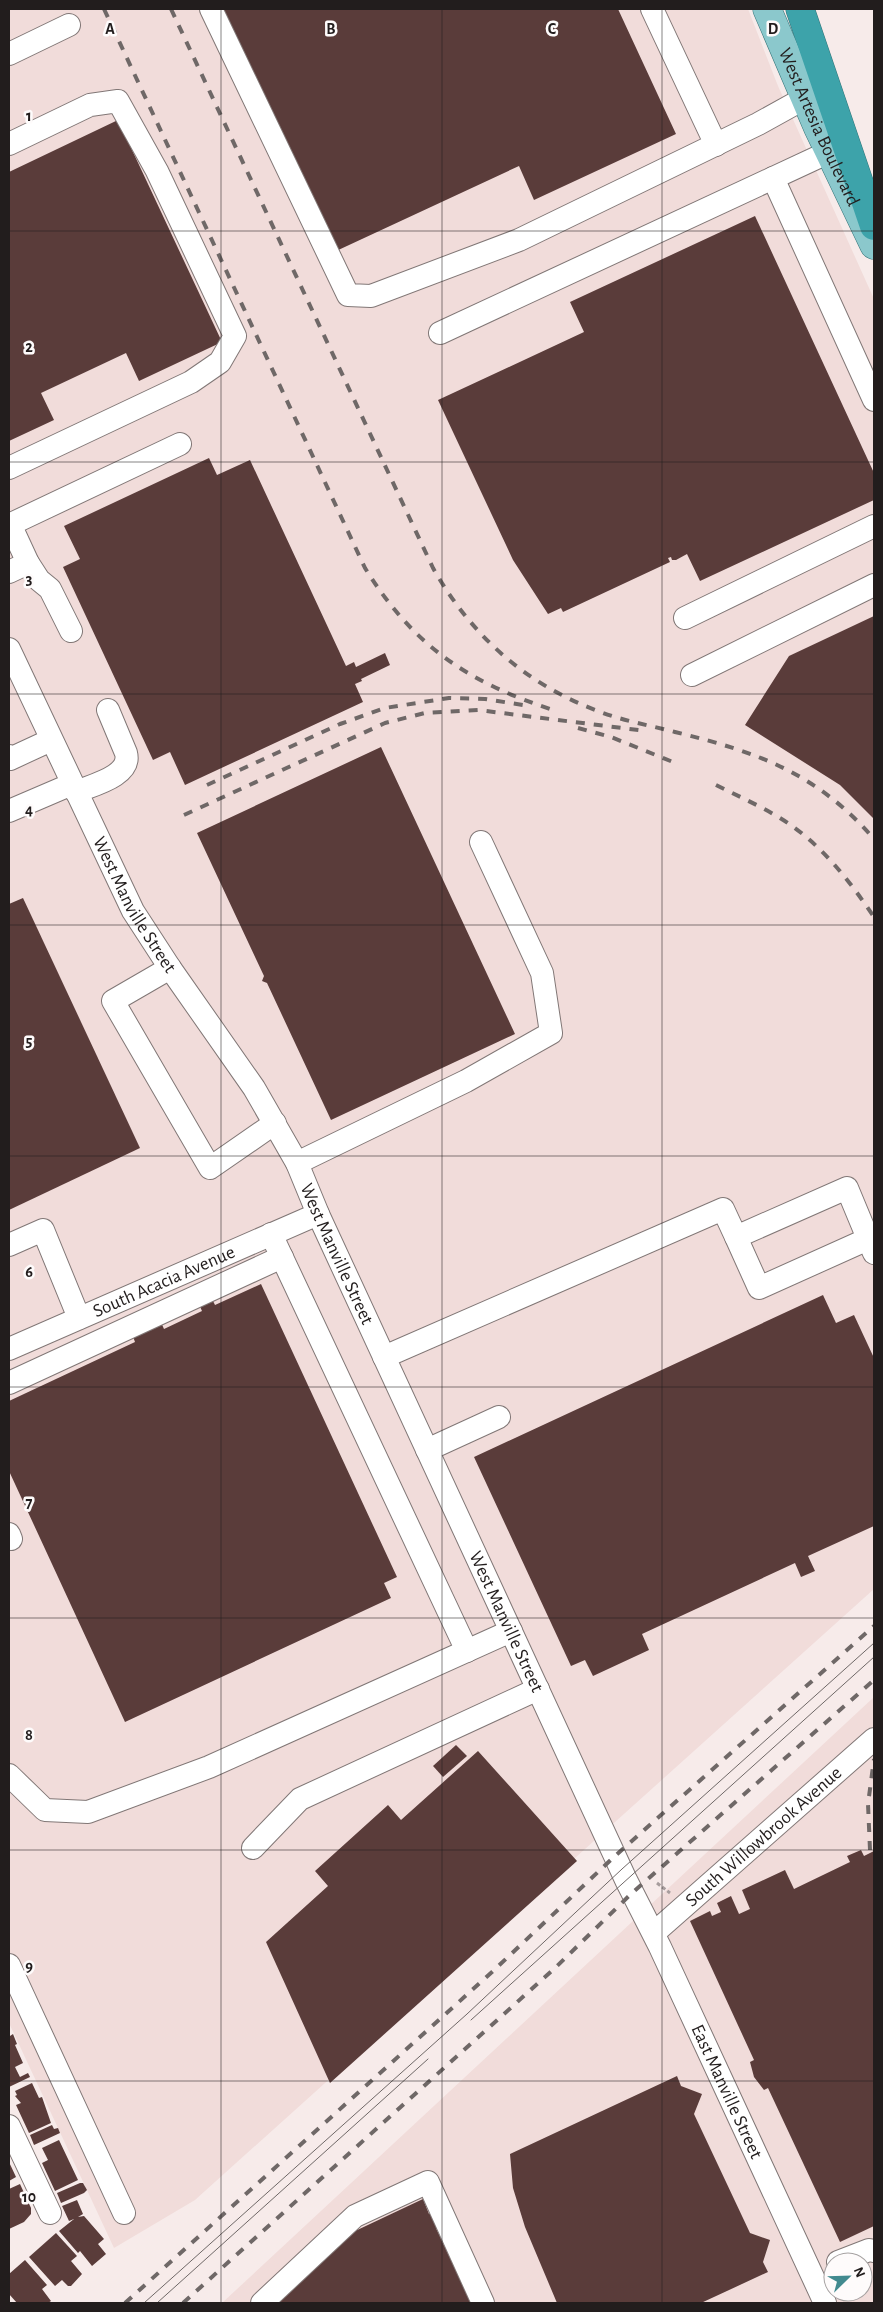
<svg xmlns="http://www.w3.org/2000/svg" width="883" height="2312" font-family="'Alegreya Sans',sans-serif">
  <style>
    .built { fill: #f1dcda; fill-rule: evenodd }
    .building { fill: #5a3c3a }
    .lines { fill: none; stroke-linecap: round; stroke-linejoin: round }
    .minor-casing { stroke: #817776; stroke-width: 24 }
    .major-casing { stroke: #347479; stroke-width: 29 }
    .highway-casing { stroke: #347479; stroke-width: 29 }
    .path { stroke: #a79d9d; stroke-width: 3; stroke-dasharray: 4 2.5; stroke-linecap: butt }
    .minor { stroke: #fff; stroke-width: 22 }
    .major { stroke: #8bc8cc; stroke-width: 28 }
    .highway { stroke: #3da3aa; stroke-width: 28 }
    .tram { stroke: #6f6867; stroke-width: 1 }
    .rail { stroke: #6f6867; stroke-width: 4; stroke-dasharray: 9 9; stroke-linecap: butt }
    .grid { fill: none; stroke: #221d1d; stroke-width: 1; stroke-opacity: 0.55 }
    .labels { text-anchor: middle; dominant-baseline: central; stroke-width: 5; stroke-linejoin: round; paint-order: stroke }
    .street-label { font-size: 19px; fill: #221d1d; stroke: #fefbfb }
    .grid-label { font-size: 16px; text-anchor: middle; font-weight: bold; fill: #221d1d; stroke: #fefbfb; stroke-width: 5; stroke-linejoin: round; paint-order: stroke }
  </style>
  <rect width="100%" height="100%" fill="#f7ebea"/>
  <g class="built">
    <path d="M 9,9 L 748,9 L 778,86 L 874,299 L 874,1589 L 195,2200 L 114,2248 L 9,2023 Z"/>
    <path d="M 874,1697 L 874,2303 L 222,2303 ZM 833,2262 L 863,2262 L 863,2292 L 833,2292 Z"/>
  </g>
  <g class="building">
    <path d="M 221,9 L 618,9 L 676,134 L 534,200 L 519,166 L 334,252 Z"/>
    <path d="M 118,120 L 222,342 L 139,381 L 126,353 L 41,393 L 54,420 L 9,441 L 9,172 Z"/>
    <path d="M 755,216 L 874,473 L 874,500 L 700,581 L 687,554 L 676,560 L 672,560 L 671,557 L 668,558 L 670,562 L 563,612 L 561,608 L 548,614 L 513,560 L 438,400 L 584,332 L 570,302 Z"/>
    <path d="M 209,458 L 217,475 L 250,460 L 346,666 L 354,662 L 356,667 L 385,653 L 390,665 L 361,679 L 362,681 L 355,684 L 363,702 L 185,785 L 170,752 L 153,760 L 63,567 L 80,559 L 64,526 Z"/>
    <path d="M 874,616 L 874,819 L 840,785 L 745,725 L 789,656 Z"/>
    <path d="M 381,747 L 515,1034 L 331,1120 L 267,983 L 262,981 L 264,976 L 197,833 Z"/>
    <path d="M 23,898 L 140,1148 L 9,1210 L 9,904 Z"/>
    <path d="M 261,1284 L 397,1577 L 384,1583 L 391,1598 L 125,1722 L 9,1471 L 9,1401 L 135,1342 L 131,1331 L 159,1318 L 164,1329 L 202,1311 L 198,1302 L 211,1297 L 215,1305 Z"/>
    <path d="M 823,1295 L 836,1323 L 854,1315 L 874,1358 L 874,1526 L 808,1556 L 815,1571 L 801,1577 L 795,1563 L 642,1634 L 649,1650 L 593,1676 L 585,1660 L 571,1666 L 474,1457 Z"/>
    <path d="M 456,1745 L 467,1756 L 443,1777 L 433,1766 Z"/>
    <path d="M 478,1751 L 577,1861 L 330,2083 L 266,1942 L 328,1886 L 315,1871 L 388,1805 L 401,1820 Z"/>
    <path d="M 861,1850 L 864,1856 L 874,1851 L 874,2226 L 840,2242 L 768,2088 L 764,2090 L 754,2077 L 750,2062 L 754,2060 L 690,1921 L 710,1911 L 712,1916 L 721,1912 L 717,1903 L 731,1896 L 739,1914 L 750,1909 L 742,1890 L 785,1870 L 794,1889 L 850,1862 L 847,1856 Z"/>
    <path d="M 9,2032 L 10,2036 L 13,2034 L 17,2044 L 15,2045 L 23,2063 L 15,2067 L 20,2077 L 28,2073 L 30,2077 L 9,2087 Z"/>
    <path d="M 677,2076 L 681,2086 L 702,2094 L 694,2114 L 750,2233 L 770,2240 L 763,2262 L 768,2272 L 701,2303 L 557,2303 L 525,2227 L 513,2188 L 510,2154 Z"/>
    <path d="M 32,2083 L 39,2098 L 42,2097 L 51,2123 L 29,2133 L 16,2105 L 21,2103 L 15,2096 L 17,2095 L 15,2091 Z"/>
    <path d="M 52,2125 L 54,2129 L 58,2128 L 60,2133 L 34,2145 L 30,2135 Z"/>
    <path d="M 59,2140 L 78,2180 L 55,2191 L 42,2163 L 48,2160 L 42,2148 Z"/>
    <path d="M 9,2162 L 16,2177 L 9,2181 Z"/>
    <path d="M 80,2183 L 83,2183 L 87,2190 L 84,2193 L 61,2203 L 57,2193 Z"/>
    <path d="M 20,2184 L 31,2208 L 31,2214 L 24,2222 L 9,2229 L 9,2189 Z"/>
    <path d="M 423,2199 L 429,2214 L 432,2213 L 439,2227 L 436,2228 L 471,2303 L 273,2303 L 353,2232 Z"/>
    <path d="M 77,2200 L 83,2214 L 78,2217 L 84,2216 L 104,2239 L 98,2244 L 106,2254 L 92,2266 L 80,2251 L 78,2253 L 59,2231 L 74,2219 L 69,2221 L 62,2206 Z"/>
    <path d="M 56,2233 L 77,2256 L 71,2261 L 82,2274 L 71,2286 L 68,2286 L 62,2280 L 55,2286 L 29,2257 Z"/>
    <path d="M 25,2260 L 47,2285 L 42,2289 L 51,2301 L 48,2303 L 17,2303 L 9,2294 L 9,2274 Z"/>
  </g>
  <g class="lines">
    <g class="minor-casing">
      <g id="minor">
        <path d="M 211,9 L 348,295 L 371,296 L 519,240 L 758,124 L 805,98"/>
        <path d="M 652,9 L 716,145"/>
        <path d="M 9,54 L 69,25"/>
        <path d="M 9,144 L 90,105 L 118,101 L 157,171 L 235,336 L 220,362 L 191,382 L 9,468"/>
        <path d="M 773,178 L 874,400"/>
        <path d="M 440,333 L 829,152"/>
        <path d="M 10,524 L 28,563 L 39,580 L 50,589 L 71,631"/>
        <path d="M 9,525 L 180,444"/>
        <path d="M 9,572 L 28,563"/>
        <path d="M 685,618 L 874,526"/>
        <path id="s1" d="M 9,649 L 133,911 L 170,968 L 254,1088 L 297,1163 L 318,1214 L 626,1880 L 660,1947 L 825,2303"/>
        <path d="M 692,675 L 874,585"/>
        <path d="M 9,756 L 10,759 L 51,740"/>
        <path d="M 76,792 C 92,785 132,776 126,753 L 108,710"/>
        <path d="M 9,811 L 72,784"/>
        <path d="M 170,968 L 113,1001 L 210,1168 L 275,1123"/>
        <path d="M 297,1163 L 466,1081 L 551,1033 L 542,973 L 481,842"/>
        <path d="M 271,1234 L 467,1651"/>
        <path d="M 736,1237 L 759,1288 L 868,1239"/>
        <path d="M 9,1245 L 43,1230 L 79,1318"/>
        <path id="s2" d="M 9,1349 L 318,1214"/>
        <path d="M 384,1357 L 723,1209 L 736,1237 L 847,1188 L 874,1253"/>
        <path d="M 9,1383 L 282,1257"/>
        <path d="M 427,1450 L 499,1417"/>
        <path d="M 9,1534 L 11,1539"/>
        <path d="M 9,1775 L 45,1810 L 88,1812 L 209,1767 L 511,1631"/>
        <path d="M 253,1848 L 300,1799 L 538,1689"/>
        <path id="s3" d="M 654,1933 L 874,1739"/>
        <path d="M 9,1965 L 124,2213"/>
        <path d="M 9,2126 L 50,2213"/>
        <path d="M 838,2262 L 869,2250 L 874,2251"/>
        <path d="M 262,2303 L 355,2216 L 428,2182 L 483,2303"/>
      </g>
    </g>
    <g class="major-casing">
      <g id="major">
        <path id="s4" d="M 767,9 L 818,128 L 874,245"/>
      </g>
    </g>
    <g class="highway-casing">
      <path id="highway" d="M 800,9 L 874,226"/>
    </g>
    <path class="path" d="M 657,1883 L 670,1893"/>
    <use href="#minor" class="minor"/>
    <use href="#major" class="major"/>
    <use href="#highway" class="highway"/>
    <g class="tram">
      <path d="M 471,2020 L 874,1657"/>
      <path d="M 144,2303 L 467,2014 L 622,1869 L 874,1643"/>
      <path d="M 157,2303 L 428,2059"/>
    </g>
    <g class="rail">
      <path d="M 104,9 L 365,568 C 414,647 469,683 556,711"/>
      <path d="M 171,9 L 433,568 C 471,635 525,684 598,711 C 623,721 649,725 675,732 C 757,752 817,773 874,839"/>
      <path d="M 578,728 L 611,737 L 673,762"/>
      <path d="M 207,785 L 340,724 L 385,708 L 449,698 L 485,699 L 523,705"/>
      <path d="M 716,785 C 736,795 756,804 775,815 C 817,839 847,877 874,917"/>
      <path d="M 184,815 L 385,723 L 425,713 L 478,710 L 646,731"/>
      <path d="M 870,1850 L 868,1804 L 874,1759"/>
      <path d="M 125,2303 L 492,1972 L 616,1855 L 874,1626"/>
      <path d="M 183,2303 L 555,1968 L 632,1893 L 874,1680"/>
    </g>
  </g>
  <path class="grid" d="M 221,9 L 221,2303M 442,9 L 442,2303M 662,9 L 662,2303M 9,231 L 874,231M 9,462 L 874,462M 9,694 L 874,694M 9,925 L 874,925M 9,1156 L 874,1156M 9,1387 L 874,1387M 9,1618 L 874,1618M 9,1850 L 874,1850M 9,2081 L 874,2081"/>
  <g class="labels">
    <g class="street-label">
      <text stroke="none"><textPath href="#s4" startOffset="129">West Artesia Boulevard</textPath></text>
      <text stroke="none"><textPath href="#s1" startOffset="285">West Manville Street</textPath></text>
      <text stroke="none"><textPath href="#s1" startOffset="690">West Manville Street</textPath></text>
      <text stroke="none"><textPath href="#s2" startOffset="169">South Acacia Avenue</textPath></text>
      <text stroke="none"><textPath href="#s1" startOffset="1095">West Manville Street</textPath></text>
      <text stroke="none"><textPath href="#s3" startOffset="146">South Willowbrook Avenue</textPath></text>
      <text stroke="none"><textPath href="#s1" startOffset="1614">East Manville Street</textPath></text>
    </g>
  </g>
  <g class="grid-label">
    <text x="110" y="34">A</text>
    <text x="331" y="34">B</text>
    <text x="552" y="34">C</text>
    <text x="773" y="34">D</text>
    <text x="29" y="121">1</text>
    <text x="29" y="352">2</text>
    <text x="29" y="584">3</text>
    <text x="29" y="815">4</text>
    <text x="29" y="1046">5</text>
    <text x="29" y="1277">6</text>
    <text x="29" y="1508">7</text>
    <text x="29" y="1740">8</text>
    <text x="29" y="1971">9</text>
    <text x="29" y="2202">10</text>
  </g>
  <rect width="883" height="2312" fill="none" stroke="#221d1d" stroke-width="20"/>
  <g transform="translate(848 2277) rotate(67)"><circle r="24" fill="#fefbfb" stroke="#a6a2a2"/>
  <path d="M0-4L9 19L0 12L-9 19Z" fill="#428a8f"/>
  <text y="-8" font-size="14" font-weight="bold" text-anchor="middle" fill="#221d1d">N</text>
  </g>
</svg>
